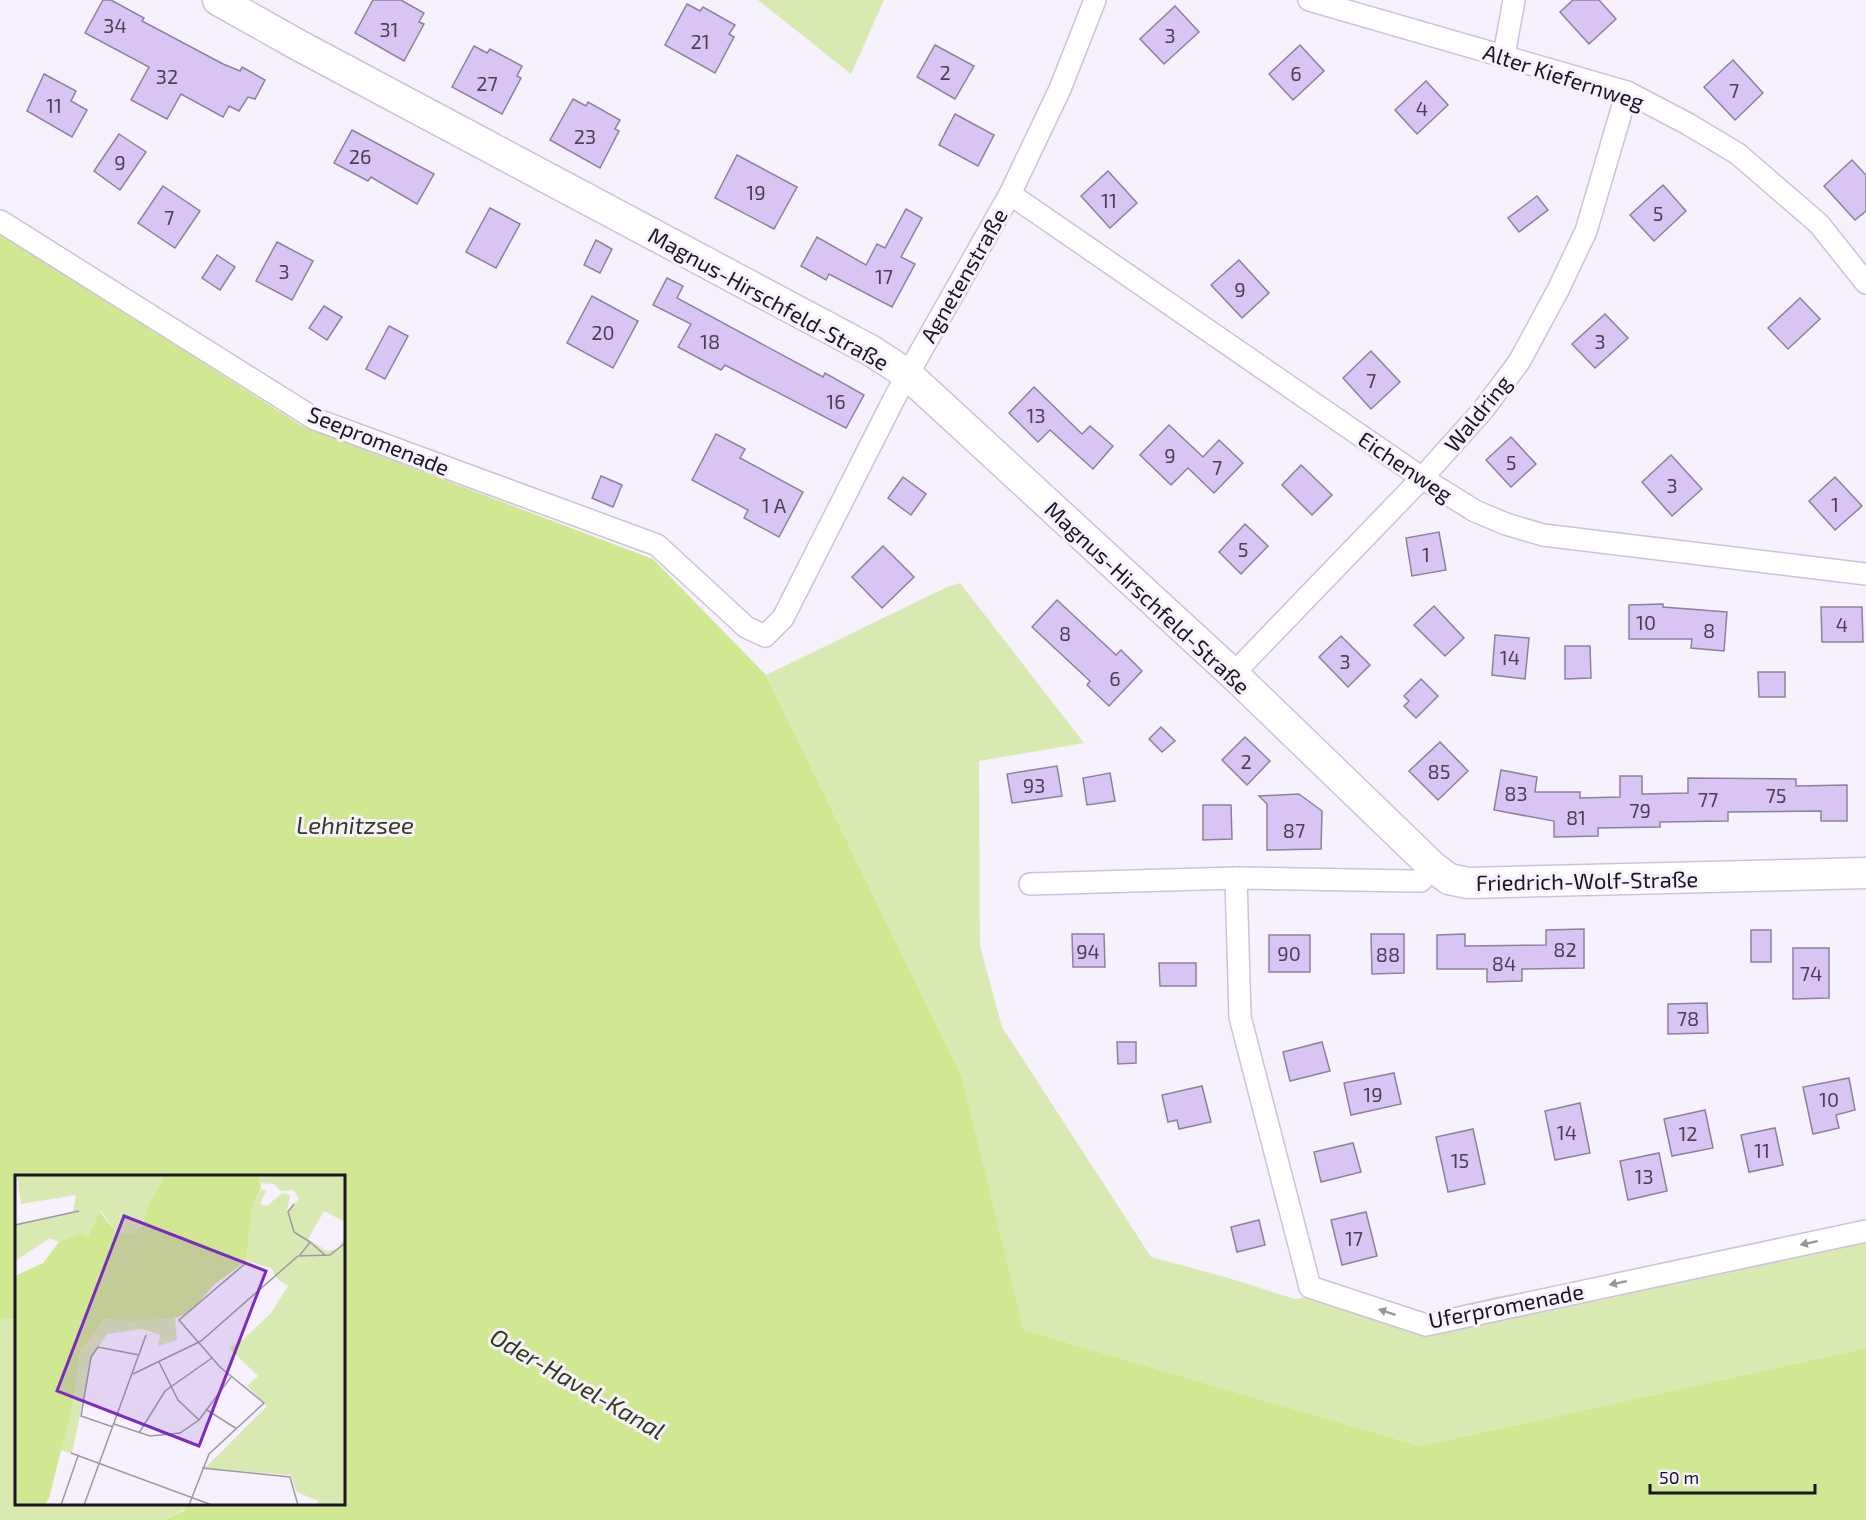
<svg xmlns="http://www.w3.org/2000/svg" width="1866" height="1520" font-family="'Exo 2',sans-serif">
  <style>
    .green { fill: #d9e9b2 }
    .water { fill: #d1e892 }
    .building { fill: #d8c5f4; stroke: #8d819e; stroke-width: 1.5 }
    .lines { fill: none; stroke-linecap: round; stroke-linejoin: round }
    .street-casing { stroke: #cec1e0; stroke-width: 24 }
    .secondary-casing { stroke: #cec1e0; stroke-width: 33 }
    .street { stroke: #fff; stroke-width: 21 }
    .secondary { stroke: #fff; stroke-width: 30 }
    .oneway { fill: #98969b }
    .labels { text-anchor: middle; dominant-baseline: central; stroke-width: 6; stroke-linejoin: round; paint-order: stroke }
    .number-label { font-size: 20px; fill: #4a4155 }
    .street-label { font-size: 22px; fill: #1a1520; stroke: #f6f1fd }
    .water-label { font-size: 24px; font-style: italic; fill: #333c18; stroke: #f6f1fd }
    .inset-road { fill: none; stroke: #9e99a5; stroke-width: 1.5 }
    .view { fill: #7b2cbf; fill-opacity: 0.15; stroke: #7b2cbf; stroke-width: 3 }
    .inset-edge { fill: none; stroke: #1a1520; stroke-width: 3 }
  </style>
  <rect width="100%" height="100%" fill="#f6f1fd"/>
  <g class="green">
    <path d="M 758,0 L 884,0 L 851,74 Z"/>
    <path d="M 960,583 L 1084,743 L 979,761 L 980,946 L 1002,1027 L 1151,1257 L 1225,1277 L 1295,1299 L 1342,1291 L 1424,1314 L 1495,1297 L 1866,1238 L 1866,1348 L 1420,1446 L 1024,1330 L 962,1077 L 766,675 L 945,588 Z"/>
    <path d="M 16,1319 L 16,1504 L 183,1504 L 185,1509 L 163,1520 L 0,1520 L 0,1320 Z"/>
  </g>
  <path class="water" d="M 0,233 L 302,426 L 653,559 L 766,675 L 962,1077 L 1024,1330 L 1420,1446 L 1866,1348 L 1866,1520 L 163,1520 L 185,1510 L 183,1504 L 344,1504 L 344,1176 L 16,1176 L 16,1319 L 0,1320 Z"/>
  <g class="building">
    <path d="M 103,0 L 111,0 L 144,18 L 142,21 L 223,64 L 240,71 L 242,67 L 265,80 L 255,99 L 248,97 L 239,111 L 229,106 L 223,117 L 181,94 L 167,119 L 131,100 L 149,67 L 85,33 Z"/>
    <path d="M 373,0 L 401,0 L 424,13 L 419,22 L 424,24 L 404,61 L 355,33 Z"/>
    <path d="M 1573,0 L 1599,0 L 1616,19 L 1589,44 L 1560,12 Z"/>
    <path d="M 687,4 L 700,11 L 703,7 L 735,25 L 729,34 L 734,37 L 715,73 L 665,45 Z"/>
    <path d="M 1175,6 L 1199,32 L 1164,64 L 1140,39 Z"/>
    <path d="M 935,45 L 974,66 L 955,99 L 917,77 Z"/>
    <path d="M 1300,45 L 1324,71 L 1293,100 L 1269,74 Z"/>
    <path d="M 474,46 L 487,53 L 490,49 L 522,66 L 517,76 L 521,78 L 502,114 L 452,87 Z"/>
    <path d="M 1733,60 L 1763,93 L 1735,120 L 1704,87 Z"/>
    <path d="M 44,74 L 76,91 L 71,101 L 87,110 L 72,137 L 27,111 Z"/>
    <path d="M 1426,81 L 1448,105 L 1417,134 L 1395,110 Z"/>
    <path d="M 573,99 L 586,106 L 588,102 L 620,120 L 615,129 L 619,131 L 600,168 L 550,140 Z"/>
    <path d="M 955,114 L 994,135 L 978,166 L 939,145 Z"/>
    <path d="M 352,130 L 434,174 L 417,204 L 371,177 L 368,181 L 334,163 Z"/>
    <path d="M 119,134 L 146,152 L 120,190 L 94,171 Z"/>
    <path d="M 737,155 L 797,187 L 774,229 L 715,198 Z"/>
    <path d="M 1852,160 L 1866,175 L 1866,211 L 1855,220 L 1824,186 Z"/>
    <path d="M 1108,171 L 1137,203 L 1110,228 L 1081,196 Z"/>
    <path d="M 1663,185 L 1686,211 L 1654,241 L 1630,215 Z"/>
    <path d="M 163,186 L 200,211 L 175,248 L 138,223 Z"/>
    <path d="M 1537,196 L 1548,210 L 1519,232 L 1508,218 Z"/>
    <path d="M 490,208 L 520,224 L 496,268 L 466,252 Z"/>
    <path d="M 906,209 L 922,218 L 901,257 L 915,264 L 892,307 L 829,274 L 826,280 L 801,266 L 817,237 L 866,265 L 877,244 L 885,248 Z"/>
    <path d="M 596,240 L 612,249 L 600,273 L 584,265 Z"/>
    <path d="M 277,242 L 313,261 L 292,300 L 256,281 Z"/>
    <path d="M 217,255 L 235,267 L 220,290 L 202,278 Z"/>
    <path d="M 1239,260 L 1269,293 L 1242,318 L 1211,285 Z"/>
    <path d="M 667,278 L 683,286 L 677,298 L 823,377 L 825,373 L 864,395 L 846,428 L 725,365 L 721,370 L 678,347 L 691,324 L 653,305 Z"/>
    <path d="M 592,296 L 638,321 L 613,368 L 567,343 Z"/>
    <path d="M 1800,298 L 1820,319 L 1788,349 L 1768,328 Z"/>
    <path d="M 324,306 L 342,317 L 327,340 L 309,328 Z"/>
    <path d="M 1605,314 L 1628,338 L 1595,368 L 1572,344 Z"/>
    <path d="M 389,326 L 408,336 L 385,379 L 366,369 Z"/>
    <path d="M 1371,351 L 1400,382 L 1371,409 L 1343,378 Z"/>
    <path d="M 1034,387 L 1082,434 L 1090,426 L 1113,446 L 1093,469 L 1050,430 L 1038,442 L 1009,413 Z"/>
    <path d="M 1169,425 L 1203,457 L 1219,440 L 1243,463 L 1214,493 L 1188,468 L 1171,485 L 1140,455 Z"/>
    <path d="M 716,434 L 745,449 L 740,458 L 803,492 L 779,537 L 744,518 L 748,510 L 692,480 Z"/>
    <path d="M 1511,437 L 1536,464 L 1511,487 L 1486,460 Z"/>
    <path d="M 1671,455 L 1702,489 L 1672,516 L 1642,482 Z"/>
    <path d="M 1301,465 L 1332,495 L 1312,515 L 1282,485 Z"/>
    <path d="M 601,476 L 622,485 L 613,507 L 592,498 Z"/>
    <path d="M 903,477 L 926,494 L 911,515 L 888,498 Z"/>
    <path d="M 1835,477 L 1862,506 L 1835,530 L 1809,501 Z"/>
    <path d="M 1245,524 L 1268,546 L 1241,574 L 1219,552 Z"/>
    <path d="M 1439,532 L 1446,570 L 1412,576 L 1406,538 Z"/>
    <path d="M 883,546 L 914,577 L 882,608 L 852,577 Z"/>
    <path d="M 1057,600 L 1116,655 L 1121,650 L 1142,671 L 1109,706 L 1087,685 L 1090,681 L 1032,627 Z"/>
    <path d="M 1663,604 L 1663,607 L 1727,612 L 1724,651 L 1691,648 L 1692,639 L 1629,639 L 1629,605 Z"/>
    <path d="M 1434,606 L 1464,638 L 1445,656 L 1414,625 Z"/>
    <path d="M 1821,607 L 1862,607 L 1863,642 L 1822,642 Z"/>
    <path d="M 1495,635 L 1529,638 L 1525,679 L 1492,675 Z"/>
    <path d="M 1341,636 L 1370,665 L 1348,687 L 1319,657 Z"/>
    <path d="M 1565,646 L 1590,646 L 1591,678 L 1565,679 Z"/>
    <path d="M 1758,672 L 1785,672 L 1785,697 L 1759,697 Z"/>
    <path d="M 1421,679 L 1438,696 L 1416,718 L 1404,706 L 1409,701 L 1404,696 Z"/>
    <path d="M 1161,727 L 1175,741 L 1162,752 L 1149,739 Z"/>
    <path d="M 1245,737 L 1270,761 L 1247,785 L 1222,760 Z"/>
    <path d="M 1440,742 L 1468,771 L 1438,800 L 1409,771 Z"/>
    <path d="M 1057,766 L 1062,796 L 1012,803 L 1007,774 Z"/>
    <path d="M 1501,770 L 1537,777 L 1535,792 L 1580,792 L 1580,798 L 1620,797 L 1620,776 L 1642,776 L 1642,794 L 1688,793 L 1688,778 L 1796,779 L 1796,786 L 1847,785 L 1847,821 L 1821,821 L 1821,811 L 1728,812 L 1728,821 L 1660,822 L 1660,827 L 1598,828 L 1598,836 L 1554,837 L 1554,821 L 1494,810 Z"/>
    <path d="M 1110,773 L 1115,801 L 1087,805 L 1083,778 Z"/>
    <path d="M 1299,794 L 1322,811 L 1321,849 L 1267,850 L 1267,804 L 1259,796 Z"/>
    <path d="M 1203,805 L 1231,805 L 1232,839 L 1203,840 Z"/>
    <path d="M 1584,929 L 1584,968 L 1522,969 L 1522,981 L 1487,982 L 1487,969 L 1437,969 L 1437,935 L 1465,934 L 1465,946 L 1546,945 L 1546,930 Z"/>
    <rect x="1751" y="930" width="20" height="32"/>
    <path d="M 1072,934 L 1104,934 L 1105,967 L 1073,967 Z"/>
    <path d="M 1371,934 L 1404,934 L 1404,973 L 1372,974 Z"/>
    <rect x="1269" y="935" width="41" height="37"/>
    <path d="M 1793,948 L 1829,948 L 1829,998 L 1793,999 Z"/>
    <path d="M 1159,963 L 1196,963 L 1196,986 L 1160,986 Z"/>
    <path d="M 1707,1003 L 1708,1033 L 1668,1034 L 1668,1004 Z"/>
    <path d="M 1117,1042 L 1136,1042 L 1136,1063 L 1118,1064 Z"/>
    <path d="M 1322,1042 L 1330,1071 L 1290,1081 L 1283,1052 Z"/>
    <path d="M 1394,1073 L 1401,1104 L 1351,1115 L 1344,1083 Z"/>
    <path d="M 1849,1078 L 1855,1110 L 1836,1115 L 1839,1128 L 1813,1134 L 1803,1087 Z"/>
    <path d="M 1202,1086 L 1211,1122 L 1179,1129 L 1177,1120 L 1168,1122 L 1162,1095 Z"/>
    <path d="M 1580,1103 L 1590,1153 L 1555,1160 L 1545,1111 Z"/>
    <path d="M 1705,1110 L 1713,1148 L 1672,1156 L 1664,1119 Z"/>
    <path d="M 1775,1128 L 1783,1165 L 1749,1172 L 1741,1135 Z"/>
    <path d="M 1473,1129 L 1485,1184 L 1448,1192 L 1436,1137 Z"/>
    <path d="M 1353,1143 L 1361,1172 L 1321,1182 L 1314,1152 Z"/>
    <path d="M 1659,1153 L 1667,1191 L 1628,1200 L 1620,1161 Z"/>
    <path d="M 1366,1212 L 1377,1256 L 1342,1265 L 1331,1220 Z"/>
    <path d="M 1259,1220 L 1265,1245 L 1237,1252 L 1231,1227 Z"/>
  </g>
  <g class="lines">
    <g class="street-casing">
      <g id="street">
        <path d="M 1309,0 L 1627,92 L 1688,124 L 1738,154 L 1819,224 L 1866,283"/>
        <path d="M 1504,55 L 1514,0"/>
        <path d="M 1010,194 L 1422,478 L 1475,511 L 1506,524 L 1543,535 L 1866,574"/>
        <path d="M 0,221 L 315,419 L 657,545 L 746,627 L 765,636 L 783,618 L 896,395 L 1010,194 L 1060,89 L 1095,0"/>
        <path d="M 1233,674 L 1422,478 L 1483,410 L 1519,362 L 1558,290 L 1586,231 L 1627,92"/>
        <path d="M 1236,878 L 1240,1017 L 1310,1287 L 1426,1325 L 1866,1231"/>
        <path d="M 1030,884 L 1236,878 L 1411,881 L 1421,881 L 1433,867"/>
      </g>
    </g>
    <g class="secondary-casing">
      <path id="secondary" d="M 218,0 L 300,46 L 870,350 L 907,374 L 1233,674 L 1433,867 L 1449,879 L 1468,883 L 1866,873"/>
    </g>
    <use href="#street" class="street"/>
    <use href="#secondary" class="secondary"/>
  </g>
  <defs><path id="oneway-solid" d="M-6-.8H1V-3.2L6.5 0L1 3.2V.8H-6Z" transform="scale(1.5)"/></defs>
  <g class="oneway">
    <use href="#oneway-solid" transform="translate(1809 1243) rotate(168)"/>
    <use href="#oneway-solid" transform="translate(1618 1283) rotate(168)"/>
    <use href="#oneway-solid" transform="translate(1387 1312) rotate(-162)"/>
  </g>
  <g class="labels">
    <g class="number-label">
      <text x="115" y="25">34</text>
      <text x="389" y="29">31</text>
      <text x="1170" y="35">3</text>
      <text x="700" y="41">21</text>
      <text x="945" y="72">2</text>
      <text x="1296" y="73">6</text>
      <text x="167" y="76">32</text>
      <text x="487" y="83">27</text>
      <text x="1734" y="90">7</text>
      <text x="54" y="105">11</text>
      <text x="1422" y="108">4</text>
      <text x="585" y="136">23</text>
      <text x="360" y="156">26</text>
      <text x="120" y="162">9</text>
      <text x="756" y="192">19</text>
      <text x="1109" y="200">11</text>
      <text x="1658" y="213">5</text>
      <text x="169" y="217">7</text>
      <text x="284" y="271">3</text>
      <text x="884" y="276">17</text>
      <text x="1240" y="289">9</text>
      <text x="603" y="332">20</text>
      <text x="710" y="341">18</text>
      <text x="1600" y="341">3</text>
      <text x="1371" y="380">7</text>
      <text x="836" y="401">16</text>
      <text x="1036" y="415">13</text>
      <text x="1170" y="455">9</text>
      <text x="1511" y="462">5</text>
      <text x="1217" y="467">7</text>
      <text x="1672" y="485">3</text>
      <text x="1835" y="504">1</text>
      <text x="774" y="505">1 A</text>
      <text x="1243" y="549">5</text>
      <text x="1426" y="554">1</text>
      <text x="1646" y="622">10</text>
      <text x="1842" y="624">4</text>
      <text x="1709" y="630">8</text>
      <text x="1065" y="633">8</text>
      <text x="1510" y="657">14</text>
      <text x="1345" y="661">3</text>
      <text x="1115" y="678">6</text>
      <text x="1246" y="761">2</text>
      <text x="1439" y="771">85</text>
      <text x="1034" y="785">93</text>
      <text x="1516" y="793">83</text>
      <text x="1776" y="795">75</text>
      <text x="1708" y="799">77</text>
      <text x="1640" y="810">79</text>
      <text x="1576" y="817">81</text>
      <text x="1294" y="830">87</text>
      <text x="1565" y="949">82</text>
      <text x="1088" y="951">94</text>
      <text x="1289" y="953">90</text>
      <text x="1388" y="954">88</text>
      <text x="1504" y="963">84</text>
      <text x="1811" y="973">74</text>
      <text x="1688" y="1018">78</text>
      <text x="1373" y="1094">19</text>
      <text x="1829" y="1099">10</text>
      <text x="1567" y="1132">14</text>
      <text x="1688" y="1133">12</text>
      <text x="1762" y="1150">11</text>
      <text x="1460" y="1160">15</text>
      <text x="1644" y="1176">13</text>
      <text x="1354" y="1238">17</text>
    </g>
    <g class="street-label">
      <text transform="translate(1564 76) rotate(18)">Alter Kiefernweg</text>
      <text transform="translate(963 275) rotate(-60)">Agnetenstraße</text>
      <text transform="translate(769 298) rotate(29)">Magnus-Hirschfeld-Straße</text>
      <text transform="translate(1477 413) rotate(-51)">Waldring</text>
      <text transform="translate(379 440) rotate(22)">Seepromenade</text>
      <text transform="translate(1406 466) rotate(34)">Eichenweg</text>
      <text transform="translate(1148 597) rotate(43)">Magnus-Hirschfeld-Straße</text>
      <text transform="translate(1587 880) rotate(-1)">Friedrich-Wolf-Straße</text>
      <text transform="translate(1506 1305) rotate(-11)">Uferpromenade</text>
    </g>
    <g class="water-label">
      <text x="355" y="824">Lehnitzsee</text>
      <text transform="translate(578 1383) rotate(30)">Oder-Havel-Kanal</text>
    </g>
  </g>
  <g transform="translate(15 1175)">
    <rect width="330" height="330" fill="#f6f1fd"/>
    <path d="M 2,0 L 150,0 L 134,28 L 127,51 L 117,59 L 103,59 L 86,36 L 73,61 L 65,58 L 44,67 L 35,63 L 0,86 L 0,49 L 58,37 L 61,20 L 6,29 ZM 243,0 L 330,0 L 330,47 L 309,36 L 293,64 L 312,76 L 322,74 L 330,62 L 330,330 L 302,330 L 303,326 L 282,317 L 276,300 L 190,293 L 252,231 L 232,211 L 243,201 L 214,173 L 230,163 L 256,138 L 273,111 L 262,104 L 256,93 L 231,86 L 237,35 L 246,14 L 251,16 L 245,29 L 252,31 L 267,18 L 275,20 L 272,36 L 284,24 L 279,15 L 266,16 L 259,9 L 245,8 ZM 160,143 L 162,165 L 143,171 L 145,160 L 127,154 L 92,159 L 77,182 L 57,279 L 46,275 L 65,177 L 90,144 L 116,147 Z" fill="#d9e9b2"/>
    <path d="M 150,0 L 243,0 L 246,12 L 237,35 L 231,86 L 200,109 L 175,137 L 160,143 L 116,147 L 90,144 L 65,177 L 56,236 L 34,323 L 30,330 L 0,330 L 0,101 L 28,88 L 44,67 L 65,58 L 73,61 L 85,37 L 103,59 L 117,59 L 127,51 L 134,28 Z" fill="#d1e892"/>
    <path class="inset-road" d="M 279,29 L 273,37 L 279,57 L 295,67M 0,50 L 64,36M 285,80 L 295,67 L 310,80M 144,187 L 163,225 L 184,245M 118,199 L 186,166 L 283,81 L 315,80 L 330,68M 192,235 L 222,254M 99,249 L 135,261 L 165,258 L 184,245 L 216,202M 98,252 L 66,241 L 76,182 L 83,172 L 124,180M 124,258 L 150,216 L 197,183M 56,278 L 197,330M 187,293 L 275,302 L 283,330M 46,330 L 63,281M 69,330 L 131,160M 174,330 L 194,279 L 249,228 L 205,192 L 164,145 L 232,87"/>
    <path class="view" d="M 109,41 L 251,96 L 184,271 L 42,216 Z"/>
    <rect width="330" height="330" class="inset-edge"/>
  </g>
  <path d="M1650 1484v9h165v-9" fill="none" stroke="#1a1520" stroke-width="3"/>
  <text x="1659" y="1484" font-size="18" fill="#1a1520" stroke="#f6f1fd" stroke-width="4.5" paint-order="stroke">50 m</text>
</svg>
